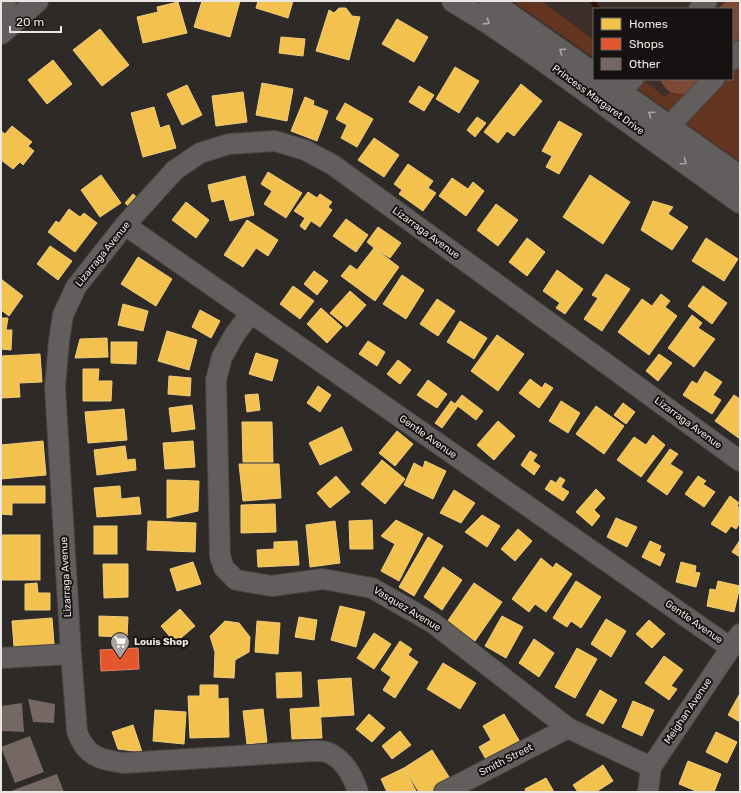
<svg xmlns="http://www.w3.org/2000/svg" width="741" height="793" font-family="Rubik,sans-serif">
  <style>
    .built { fill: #3c2f2a }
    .green { fill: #633420 }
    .forest { fill: #7b4935 }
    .homes { fill: #f2c14e; stroke: #f0cc7b }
    .shops { fill: #e4572e; stroke: #e68265 }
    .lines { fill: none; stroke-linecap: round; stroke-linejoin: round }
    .stream { stroke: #331004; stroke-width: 5 }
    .building { fill: #756762 }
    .minor-casing { stroke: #494544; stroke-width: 22 }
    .secondary-casing { stroke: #494544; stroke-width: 24 }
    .minor { stroke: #615e5d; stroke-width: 20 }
    .secondary { stroke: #615e5d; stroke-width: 22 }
    .oneway { stroke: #ada9a7 }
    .labels { text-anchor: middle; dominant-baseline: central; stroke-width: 4; stroke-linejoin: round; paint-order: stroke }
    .street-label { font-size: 10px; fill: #ebe6e4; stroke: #161211 }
    .poi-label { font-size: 10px; font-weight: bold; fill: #ebe6e4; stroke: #161211; text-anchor: start }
  </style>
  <rect width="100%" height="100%" fill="#2e2a28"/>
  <g class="built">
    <path d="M 542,1 L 740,1 L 732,9 L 594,9 L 594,40 Z"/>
    <path d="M 642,79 L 683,79 L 665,98 Z"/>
  </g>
  <g class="green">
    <path d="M 512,1 L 542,1 L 594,40 L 594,58 Z"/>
    <path d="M 740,18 L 740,162 L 624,79 L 642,79 L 665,97 L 683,79 L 732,79 L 732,27 Z"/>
  </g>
  <g class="forest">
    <path d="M 726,1 L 740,1 L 740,37 L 732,46 L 732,9 L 718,9 Z"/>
    <path d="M 660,79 L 701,79 L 687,94 C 673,94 666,93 660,79 Z"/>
  </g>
  <g class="homes">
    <path d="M 202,1 L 240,1 L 230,37 L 194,27 Z"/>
    <path d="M 258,1 L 293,1 L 288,18 L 256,8 Z"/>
    <path d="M 178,2 L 187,33 L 143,43 L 137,17 L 158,12 L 157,7 Z"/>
    <path d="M 339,8 L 346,8 L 352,16 L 360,17 L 349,60 L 316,51 L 329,10 L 334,13 Z"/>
    <path d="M 397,19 L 428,37 L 414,62 L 382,44 Z"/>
    <path d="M 100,29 L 129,65 L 102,86 L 73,50 Z"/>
    <path d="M 281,37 L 305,39 L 303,56 L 279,53 Z"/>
    <path d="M 53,60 L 72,84 L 47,104 L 28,80 Z"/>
    <path d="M 455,67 L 479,81 L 459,113 L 436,99 Z"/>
    <path d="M 262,83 L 293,89 L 287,121 L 256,115 Z"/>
    <path d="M 521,84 L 542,101 L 514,136 L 507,131 L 498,143 L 484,132 Z"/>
    <path d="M 187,85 L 202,115 L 182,125 L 167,94 Z"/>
    <path d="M 419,86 L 434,95 L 424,111 L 409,102 Z"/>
    <path d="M 243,92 L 247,122 L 216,126 L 212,96 Z"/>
    <path d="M 305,97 L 314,101 L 313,105 L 328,111 L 317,141 L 291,131 Z"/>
    <path d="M 345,103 L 373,119 L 357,147 L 341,138 L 347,125 L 336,119 Z"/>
    <path d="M 154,107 L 160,128 L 169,125 L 176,148 L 143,157 L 131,113 Z"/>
    <path d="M 477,117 L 486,123 L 475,137 L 467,130 Z"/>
    <path d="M 559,121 L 582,134 L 559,174 L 546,167 L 552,156 L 542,151 Z"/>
    <path d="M 12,126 L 32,142 L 28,146 L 34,151 L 23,165 L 20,162 L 13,169 L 1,160 L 1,131 L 5,134 Z"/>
    <path d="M 374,138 L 399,155 L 384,177 L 358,160 Z"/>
    <path d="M 408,164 L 433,181 L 428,188 L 436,193 L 423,211 L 399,194 L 402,190 L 394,184 Z"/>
    <path d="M 268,172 L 302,193 L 286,218 L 264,204 L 272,191 L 261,184 Z"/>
    <path d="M 101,175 L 121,203 L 100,217 L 81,190 Z"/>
    <path d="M 590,175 L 630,202 L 603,244 L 563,217 Z"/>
    <path d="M 245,176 L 254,215 L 230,221 L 224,199 L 212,202 L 208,185 Z"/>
    <path d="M 452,178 L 468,189 L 473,182 L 484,191 L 466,216 L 439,196 Z"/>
    <path d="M 308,192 L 317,198 L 320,194 L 332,202 L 328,207 L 332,210 L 320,227 L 311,221 L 305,230 L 300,226 L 305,218 L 294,211 Z"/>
    <path d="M 133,194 L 140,200 L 132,209 L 125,203 Z"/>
    <path d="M 653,201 L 673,207 L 668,214 L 688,227 L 672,250 L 641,230 Z"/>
    <path d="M 186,202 L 209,220 L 196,238 L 172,220 Z"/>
    <path d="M 496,204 L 518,220 L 498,246 L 477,230 Z"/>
    <path d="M 69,209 L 80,217 L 84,213 L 97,223 L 75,252 L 48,232 L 56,221 L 59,223 Z"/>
    <path d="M 346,219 L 368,235 L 356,252 L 333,236 Z"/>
    <path d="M 247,220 L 278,240 L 268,256 L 256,248 L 243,267 L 224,255 Z"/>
    <path d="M 378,227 L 401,243 L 390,258 L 374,248 L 367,242 Z"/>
    <path d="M 527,238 L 545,252 L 527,276 L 509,262 Z"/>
    <path d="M 706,238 L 738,259 L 724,281 L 692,261 Z"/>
    <path d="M 50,246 L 72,261 L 58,280 L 37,264 Z"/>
    <path d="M 374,248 L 399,267 L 375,301 L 341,276 L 350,265 L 357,270 Z"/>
    <path d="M 138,257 L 172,279 L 156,306 L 121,284 Z"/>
    <path d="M 557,270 L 583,289 L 565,314 L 556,308 L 560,303 L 543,291 Z"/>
    <path d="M 314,271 L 328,281 L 317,295 L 304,284 Z"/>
    <path d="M 606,274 L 630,289 L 602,331 L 584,319 L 598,298 L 592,295 Z"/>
    <path d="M 402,275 L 424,290 L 406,319 L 383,304 Z"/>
    <path d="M 1,279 L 23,296 L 9,316 L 1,310 Z"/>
    <path d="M 293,286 L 314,301 L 300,319 L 280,304 Z"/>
    <path d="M 703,286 L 727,303 L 712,324 L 688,306 Z"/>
    <path d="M 350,291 L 366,305 L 347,327 L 330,313 Z"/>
    <path d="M 661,294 L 670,301 L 665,307 L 677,316 L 649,355 L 618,332 L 642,299 L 652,306 Z"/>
    <path d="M 437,299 L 455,311 L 438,336 L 420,324 Z"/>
    <path d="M 123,304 L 148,311 L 143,331 L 118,325 Z"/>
    <path d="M 321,308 L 342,327 L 327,343 L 307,324 Z"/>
    <path d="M 200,310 L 220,321 L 211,338 L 192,327 Z"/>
    <path d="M 692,315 L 702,323 L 698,328 L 715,339 L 694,367 L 668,348 Z"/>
    <path d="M 1,318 L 8,318 L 6,330 L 12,330 L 11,350 L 1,349 Z"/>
    <path d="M 460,321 L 487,338 L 474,359 L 447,342 Z"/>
    <path d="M 167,331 L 197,340 L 189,370 L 158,361 Z"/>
    <path d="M 497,335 L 524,354 L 498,391 L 471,371 Z"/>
    <path d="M 107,338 L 108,357 L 75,358 L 80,339 Z"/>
    <path d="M 368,341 L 385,352 L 377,366 L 359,354 Z"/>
    <path d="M 111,342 L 137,342 L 136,364 L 111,363 Z"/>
    <path d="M 256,353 L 278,360 L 272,381 L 249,374 Z"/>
    <path d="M 40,354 L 42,382 L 19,383 L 20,397 L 1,398 L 1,356 Z"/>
    <path d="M 659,354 L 672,363 L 658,381 L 646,371 Z"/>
    <path d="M 398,360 L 411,370 L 400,384 L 387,374 Z"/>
    <path d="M 83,369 L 99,369 L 98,381 L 112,381 L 111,401 L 83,401 Z"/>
    <path d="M 705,371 L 722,382 L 713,395 L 721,400 L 712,414 L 683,395 L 692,381 L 697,384 Z"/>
    <path d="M 169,376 L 191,378 L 190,396 L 168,394 Z"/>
    <path d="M 530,379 L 542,388 L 545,383 L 553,388 L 539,408 L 519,393 Z"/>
    <path d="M 428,380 L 447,394 L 437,408 L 417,395 Z"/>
    <path d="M 318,386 L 331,395 L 320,412 L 307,403 Z"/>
    <path d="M 258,394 L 260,410 L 247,412 L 245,395 Z"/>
    <path d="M 462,395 L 483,411 L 476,420 L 455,404 Z"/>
    <path d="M 734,395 L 740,399 L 740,439 L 715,421 Z"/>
    <path d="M 451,401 L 458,406 L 442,428 L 435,423 Z"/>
    <path d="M 561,401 L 580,413 L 568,433 L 549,421 Z"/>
    <path d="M 623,403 L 635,412 L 626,424 L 614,415 Z"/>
    <path d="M 192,405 L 195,429 L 172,432 L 169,408 Z"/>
    <path d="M 596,406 L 624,426 L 604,454 L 576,434 Z"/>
    <path d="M 124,409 L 127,440 L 88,443 L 85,412 Z"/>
    <path d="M 498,421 L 515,436 L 494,460 L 477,445 Z"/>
    <path d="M 242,422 L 272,422 L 273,462 L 243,462 Z"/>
    <path d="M 342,427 L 352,450 L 320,465 L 309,443 Z"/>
    <path d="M 397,431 L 413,444 L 395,466 L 379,453 Z"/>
    <path d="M 653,435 L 665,445 L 641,477 L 617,460 L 634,437 L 646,445 Z"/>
    <path d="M 43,441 L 46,475 L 1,479 L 1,445 Z"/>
    <path d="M 193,441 L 195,467 L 165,469 L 163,443 Z"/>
    <path d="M 125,446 L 127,460 L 135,459 L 136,470 L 97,475 L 94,450 Z"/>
    <path d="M 670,449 L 678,454 L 670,464 L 683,472 L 667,495 L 647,481 Z"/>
    <path d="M 530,451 L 537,455 L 533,461 L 540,466 L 534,475 L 521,465 Z"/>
    <path d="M 382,460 L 405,479 L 385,504 L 361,484 Z"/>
    <path d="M 425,461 L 446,471 L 433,499 L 404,485 L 414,463 L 423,468 Z"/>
    <path d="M 239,464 L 279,464 L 281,498 L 243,501 Z"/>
    <path d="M 336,476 L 350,492 L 330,508 L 317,493 Z"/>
    <path d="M 698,476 L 706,481 L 703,484 L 715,492 L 704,507 L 685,494 Z"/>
    <path d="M 560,477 L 565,480 L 561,487 L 569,492 L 563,501 L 545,489 L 551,480 L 556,483 Z"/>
    <path d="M 167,480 L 199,481 L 198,511 L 167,518 Z"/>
    <path d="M 1,486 L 45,486 L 45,503 L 12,503 L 12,515 L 1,514 Z"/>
    <path d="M 120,486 L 121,499 L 139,497 L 141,514 L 97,517 L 94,488 Z"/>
    <path d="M 596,489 L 605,498 L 594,510 L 600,516 L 592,526 L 576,512 Z"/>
    <path d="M 454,490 L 475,503 L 461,523 L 440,513 Z"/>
    <path d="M 730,496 L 739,503 L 737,506 L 740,508 L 740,523 L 736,529 L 731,526 L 726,533 L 711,524 Z"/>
    <path d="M 275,504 L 276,532 L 241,533 L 241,505 Z"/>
    <path d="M 482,515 L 500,526 L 487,547 L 465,532 Z"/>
    <path d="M 616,518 L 637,527 L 627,547 L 607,537 Z"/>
    <path d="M 372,520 L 373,549 L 350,549 L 349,521 Z"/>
    <path d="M 396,520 L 423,534 L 399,581 L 381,571 L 395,544 L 381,536 Z"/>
    <path d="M 148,521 L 196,523 L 195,552 L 147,550 Z"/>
    <path d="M 335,521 L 340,563 L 310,567 L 306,525 Z"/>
    <rect x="94" y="526" width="23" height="28"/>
    <path d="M 518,529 L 532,541 L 515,561 L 501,549 Z"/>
    <rect x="1" y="535" width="39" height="45"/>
    <path d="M 428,537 L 443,546 L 414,596 L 399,587 Z"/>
    <path d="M 740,540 L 740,557 L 732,552 Z"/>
    <path d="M 297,541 L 299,565 L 258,567 L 257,550 L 274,549 L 274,542 Z"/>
    <path d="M 650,541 L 661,546 L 659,551 L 665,554 L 660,566 L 642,557 Z"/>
    <path d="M 541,558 L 553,568 L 556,563 L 572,574 L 546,612 L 535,604 L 529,612 L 512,599 Z"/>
    <path d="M 193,562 L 201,584 L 177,591 L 170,569 Z"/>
    <path d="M 681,562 L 696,566 L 695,572 L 700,573 L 696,587 L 676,582 Z"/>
    <path d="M 103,564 L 128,564 L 128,597 L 104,598 Z"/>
    <path d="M 443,567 L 462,580 L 442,610 L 424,597 Z"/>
    <path d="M 576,581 L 601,597 L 581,628 L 571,621 L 567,627 L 553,618 Z"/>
    <path d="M 718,581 L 740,586 L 734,612 L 707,606 L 710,589 L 716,590 Z"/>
    <path d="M 37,583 L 38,593 L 50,593 L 50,610 L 25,610 L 25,584 Z"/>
    <path d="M 474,583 L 502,602 L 475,641 L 447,622 Z"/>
    <path d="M 340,606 L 365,612 L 356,647 L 331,640 Z"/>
    <path d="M 180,609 L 195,626 L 175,643 L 161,626 Z"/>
    <path d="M 99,616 L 128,617 L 127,637 L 99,636 Z"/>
    <path d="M 502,616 L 523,627 L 506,658 L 485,646 Z"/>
    <path d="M 299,617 L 317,620 L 314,640 L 295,637 Z"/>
    <path d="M 52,618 L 55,656 L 15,659 L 12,621 Z"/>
    <path d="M 606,619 L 626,631 L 611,657 L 591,644 Z"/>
    <path d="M 649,620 L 665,634 L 652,648 L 636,634 Z"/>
    <path d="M 225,621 L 239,623 L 250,637 L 249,652 L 235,660 L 234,678 L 214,677 L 215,652 L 210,636 Z"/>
    <path d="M 257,621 L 280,623 L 278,654 L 255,652 Z"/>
    <path d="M 374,633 L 391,644 L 374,669 L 357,658 Z"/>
    <path d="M 534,639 L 554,653 L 539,677 L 519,663 Z"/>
    <path d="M 400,641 L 412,649 L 408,655 L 418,662 L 395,698 L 383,690 L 391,677 L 381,670 Z"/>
    <path d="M 577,648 L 597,659 L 575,698 L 555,687 Z"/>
    <path d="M 664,656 L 683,670 L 671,686 L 677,689 L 669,700 L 645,683 Z"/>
    <path d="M 443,663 L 476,683 L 460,709 L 427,689 Z"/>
    <path d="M 301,672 L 302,697 L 277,698 L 276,673 Z"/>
    <path d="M 351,678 L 354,715 L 321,717 L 318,680 Z"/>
    <path d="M 200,685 L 218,685 L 218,699 L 228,698 L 229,737 L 190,738 L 188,696 L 200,696 Z"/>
    <path d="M 600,690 L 617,700 L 603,724 L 586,715 Z"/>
    <path d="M 739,695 L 740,696 L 740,722 L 728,715 Z"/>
    <path d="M 633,701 L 654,710 L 642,736 L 622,727 Z"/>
    <path d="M 320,707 L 322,738 L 292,739 L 290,709 Z"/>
    <path d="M 263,709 L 267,742 L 247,744 L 243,711 Z"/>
    <path d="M 155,710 L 186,712 L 184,744 L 153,741 Z"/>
    <path d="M 369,714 L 385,728 L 372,742 L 356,729 Z"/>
    <path d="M 504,714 L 521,744 L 488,763 L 479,747 L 491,740 L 483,726 Z"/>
    <path d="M 133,725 L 142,752 L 118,749 L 112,732 Z"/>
    <path d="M 400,731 L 411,745 L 392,759 L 382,746 Z"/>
    <path d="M 716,732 L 737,742 L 727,763 L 706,752 Z"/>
    <path d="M 432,750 L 451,780 L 432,792 L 419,792 L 404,768 Z"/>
    <path d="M 688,761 L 721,774 L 714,792 L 698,792 L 679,784 Z"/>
    <path d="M 603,765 L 613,781 L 596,792 L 578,792 L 573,785 Z"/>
    <path d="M 404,768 L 416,791 L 387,792 L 381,779 Z"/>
    <path d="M 546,778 L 554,792 L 526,792 L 525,789 Z"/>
  </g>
  <path class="shops" d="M 138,648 L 139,669 L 101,671 L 100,650 Z"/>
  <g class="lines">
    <path class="stream" d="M 592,1 L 598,9"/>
  </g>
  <g class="building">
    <path d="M 28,699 L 55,704 L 54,723 L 33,722 Z"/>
    <path d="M 22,703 L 24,732 L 1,731 L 1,706 Z"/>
    <path d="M 30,736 L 44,772 L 15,783 L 1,747 Z"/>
    <path d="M 57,774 L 64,792 L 8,792 Z"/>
  </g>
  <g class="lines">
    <g class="minor-casing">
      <g id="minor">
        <path d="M 699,9 L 707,1"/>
        <path d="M 732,60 L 740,51"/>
        <path d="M 611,105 L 620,92 L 633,79"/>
        <path d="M 658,140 L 669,126 L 714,79"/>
        <path d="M 125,225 L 731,648"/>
        <path d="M 251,313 L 235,334 L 222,357 L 216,380 L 220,556 L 224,568 L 236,580 L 272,586 L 323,579 L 372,588 L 433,623 L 568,728 L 651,767"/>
        <path d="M 1,658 L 71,654"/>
        <path d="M 358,792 C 353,776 344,759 327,752 C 323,751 318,751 314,751 L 124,763 C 100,760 85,756 77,731 L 71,654 L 55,387 L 59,341 L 63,315 L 76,287 L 125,225 L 175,170 L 200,153 L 229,144 L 275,141 L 305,150 L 333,165 L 740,461"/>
        <path d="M 444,792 L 568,728"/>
        <path d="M 648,792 L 651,767 L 740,634"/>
      </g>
    </g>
    <g class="secondary-casing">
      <g id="secondary">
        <path d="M 453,1 L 486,21 L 540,58 L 740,202"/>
        <path d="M 490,1 L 594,74"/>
        <path d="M 1,5 L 5,1"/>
        <path d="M 1,33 L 37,1"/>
        <path d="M 602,79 L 740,177"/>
      </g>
    </g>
    <use href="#minor" class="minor"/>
    <use href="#secondary" class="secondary"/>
  </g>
  <defs><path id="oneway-chevron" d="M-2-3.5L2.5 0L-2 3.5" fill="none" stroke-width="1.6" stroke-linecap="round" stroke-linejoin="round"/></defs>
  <g class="oneway">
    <use href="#oneway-chevron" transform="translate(487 22) rotate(33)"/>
    <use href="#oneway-chevron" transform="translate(562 51) rotate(-145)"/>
    <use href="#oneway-chevron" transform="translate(651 114) rotate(-145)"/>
    <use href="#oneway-chevron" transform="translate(684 162) rotate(35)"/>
  </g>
  <defs>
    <g id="supermarket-pin" transform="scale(1)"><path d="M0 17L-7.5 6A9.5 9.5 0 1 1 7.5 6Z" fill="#a9a4a2" stroke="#161211"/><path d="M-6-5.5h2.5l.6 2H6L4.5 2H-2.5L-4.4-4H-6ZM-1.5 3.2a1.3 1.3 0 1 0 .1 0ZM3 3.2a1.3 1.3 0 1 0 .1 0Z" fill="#fff"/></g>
  </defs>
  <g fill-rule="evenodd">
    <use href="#supermarket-pin" x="120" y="642"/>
  </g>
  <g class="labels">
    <g class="street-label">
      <text transform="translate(598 100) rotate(36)">Princess Margaret Drive</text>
      <text transform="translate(426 233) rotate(36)">Lizarraga Avenue</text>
      <text transform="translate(103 254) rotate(-51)">Lizarraga Avenue</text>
      <text transform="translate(688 423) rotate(36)">Lizarraga Avenue</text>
      <text transform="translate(428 437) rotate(35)">Gentle Avenue</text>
      <text transform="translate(66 577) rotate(-93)">Lizarraga Avenue</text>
      <text transform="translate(407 609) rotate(31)">Vasquez Avenue</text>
      <text transform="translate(694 622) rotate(35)">Gentle Avenue</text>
      <text transform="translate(688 711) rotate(-56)">Meighan Avenue</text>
      <text transform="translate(506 760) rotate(-27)">Smith Street</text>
    </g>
    <g class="poi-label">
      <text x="134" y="642">Louis Shop</text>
    </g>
  </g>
  <rect width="741" height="793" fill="none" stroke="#ebe6e4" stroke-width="4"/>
  <rect x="593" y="8" width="140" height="72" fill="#161211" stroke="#6b6765"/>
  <rect x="601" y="18" width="20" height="12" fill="#f2c14e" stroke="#6b6765"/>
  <text x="629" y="28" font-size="12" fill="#ebe6e4">Homes</text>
  <rect x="601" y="38" width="20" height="12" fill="#e4572e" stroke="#6b6765"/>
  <text x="629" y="48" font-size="12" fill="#ebe6e4">Shops</text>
  <rect x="601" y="58" width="20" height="12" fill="#756762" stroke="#6b6765"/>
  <text x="629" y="68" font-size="12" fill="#ebe6e4">Other</text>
  <path d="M10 26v6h51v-6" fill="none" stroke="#ebe6e4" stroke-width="2"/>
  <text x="16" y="26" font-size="12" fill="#ebe6e4" stroke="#161211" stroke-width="3" paint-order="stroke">20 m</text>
</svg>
